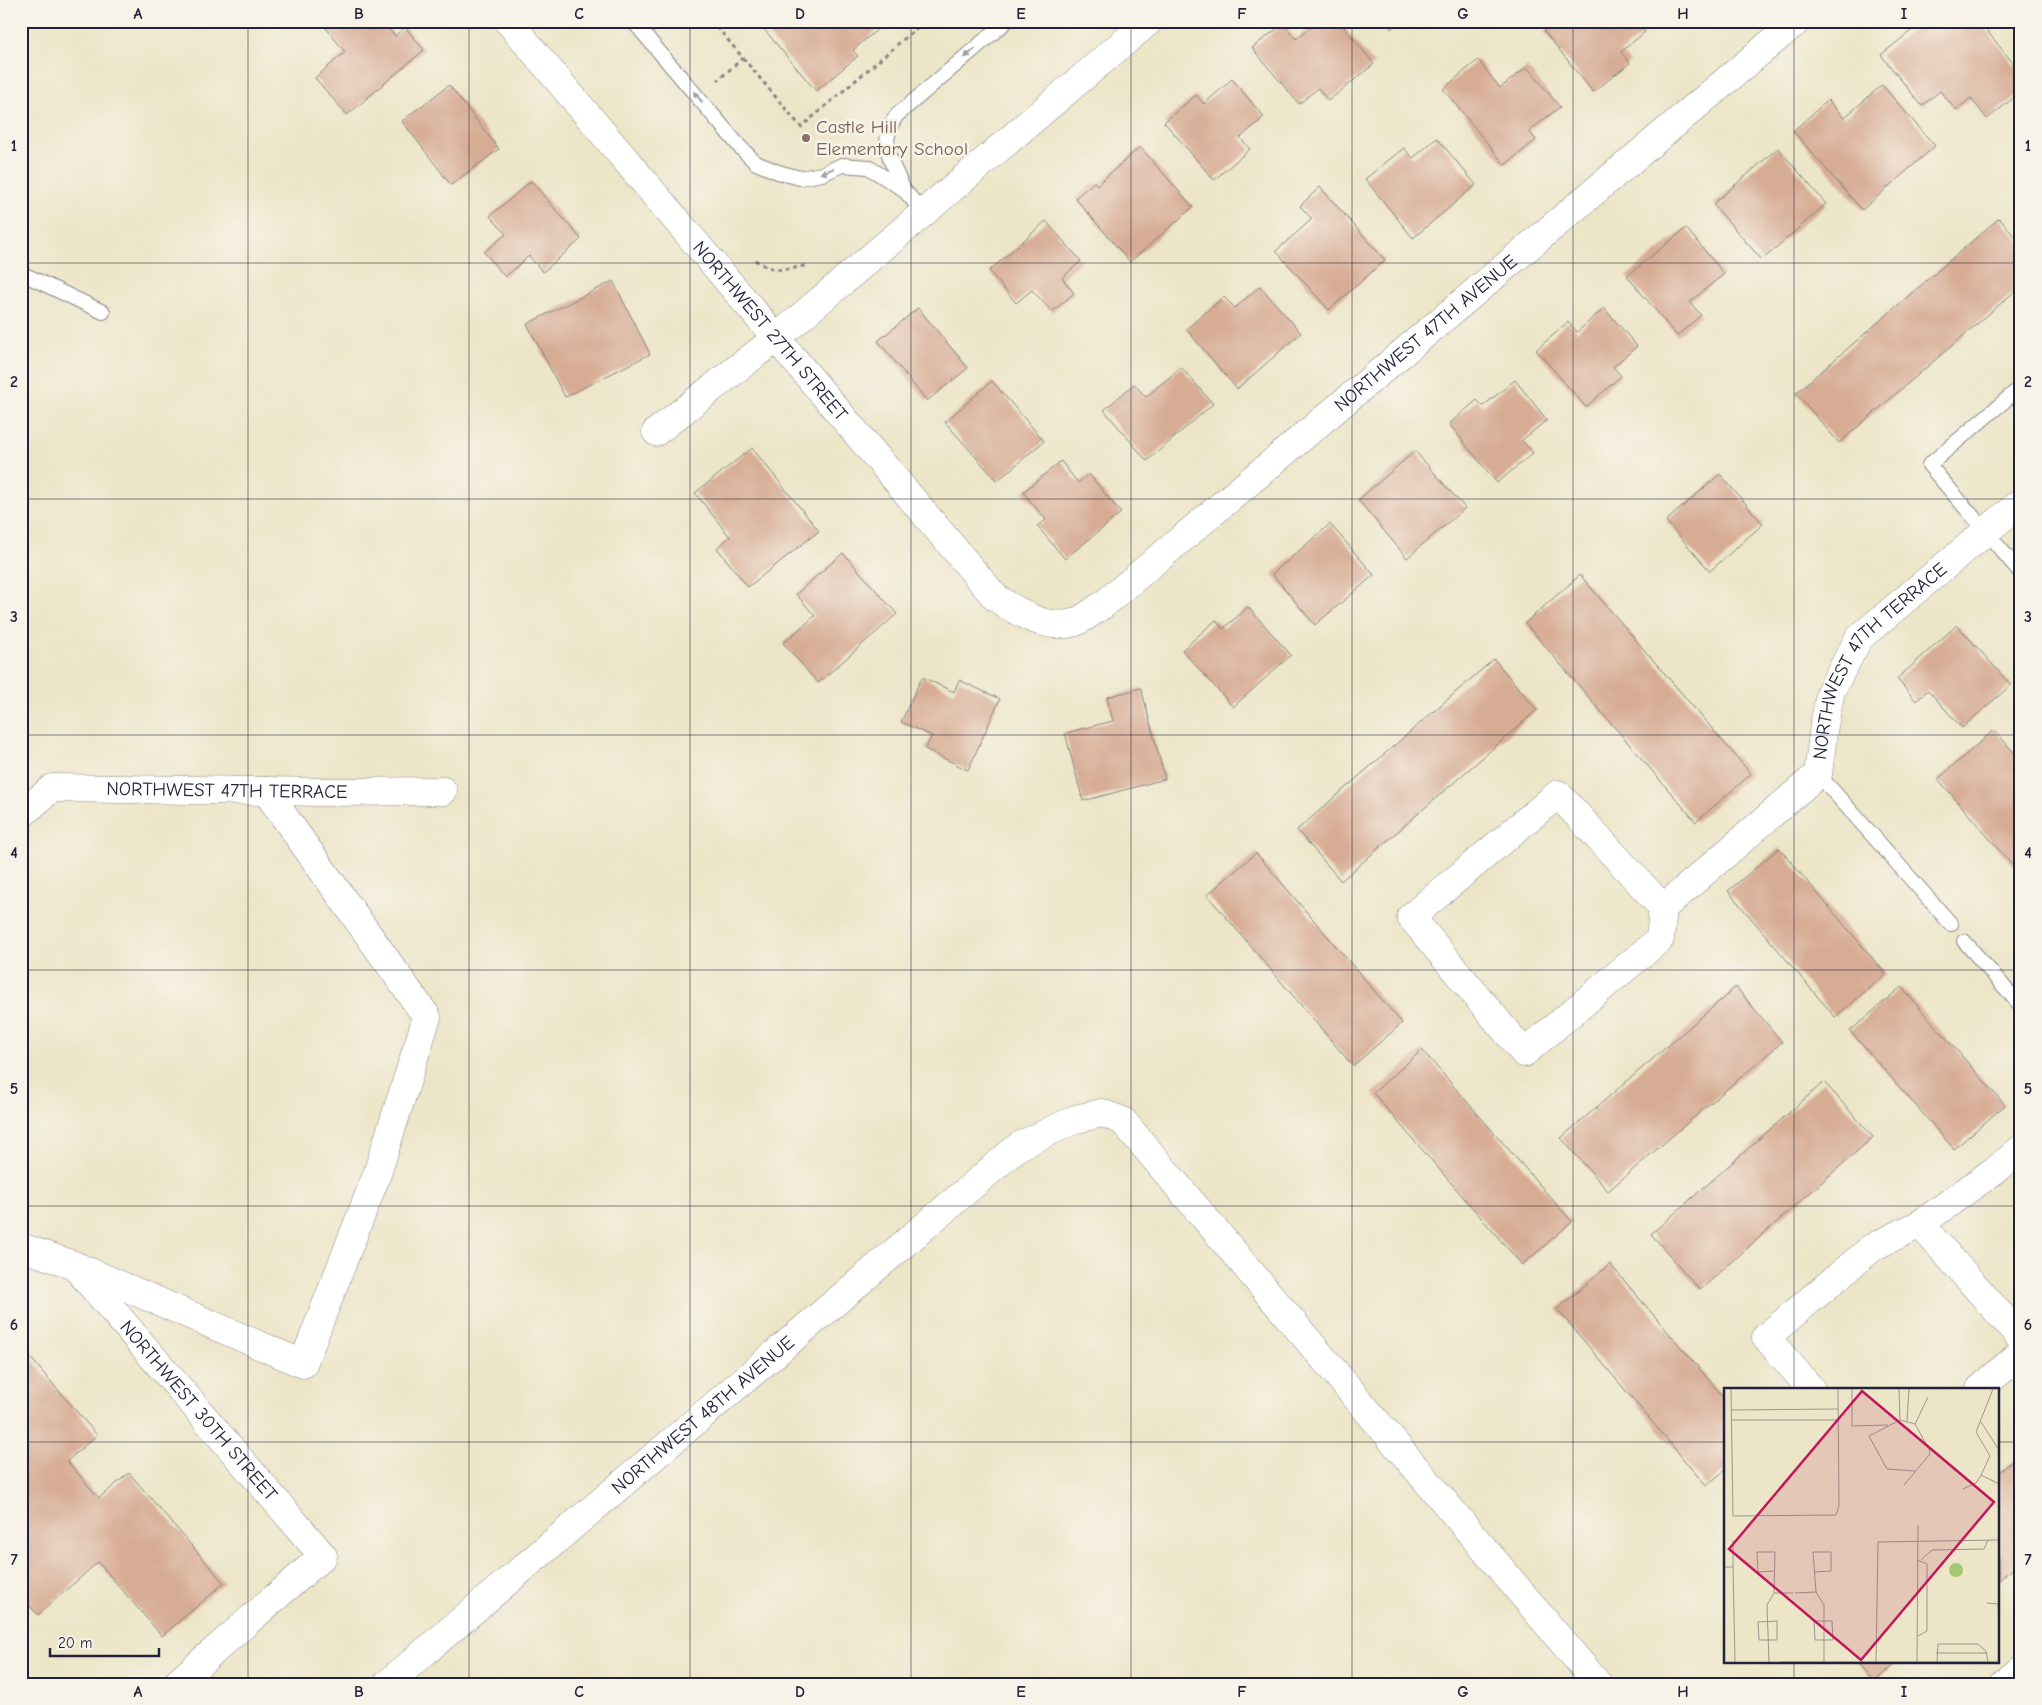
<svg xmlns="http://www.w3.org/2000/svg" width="2042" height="1705" font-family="'Comic Neue',sans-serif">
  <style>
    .building { fill: #d7ac94 }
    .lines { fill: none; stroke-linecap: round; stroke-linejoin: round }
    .lane-casing { stroke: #878481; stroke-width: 16 }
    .street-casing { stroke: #878481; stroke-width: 29 }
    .path { stroke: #878481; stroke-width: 3; stroke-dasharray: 4 4; stroke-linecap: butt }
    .lane { stroke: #fff; stroke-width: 14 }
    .street { stroke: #fff; stroke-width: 28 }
    .oneway { fill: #9c9ca7 }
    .grid { fill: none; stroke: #22223b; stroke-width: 1; stroke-opacity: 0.55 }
    .education-dot { fill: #8d6e63; stroke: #f7f3e8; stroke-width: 2 }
    .labels { text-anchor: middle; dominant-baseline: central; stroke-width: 5; stroke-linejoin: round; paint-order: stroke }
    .education-label { font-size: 19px; fill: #785e54; stroke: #f7f3e8; text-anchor: start }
    .street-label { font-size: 19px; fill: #22223b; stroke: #f7f3e8 }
    .inset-road { fill: none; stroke: #9b978f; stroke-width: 1 }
    .view { fill: #c2185b; fill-opacity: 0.15; stroke: #c2185b; stroke-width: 2.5 }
    .inset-edge { fill: none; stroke: #22223b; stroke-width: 2.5 }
    .neatline { fill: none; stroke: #22223b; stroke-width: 2 }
    .grid-label { font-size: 16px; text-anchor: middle; font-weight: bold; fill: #22223b }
  </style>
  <rect width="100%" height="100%" fill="#f7f3e8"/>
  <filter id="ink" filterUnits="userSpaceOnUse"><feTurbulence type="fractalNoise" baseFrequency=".02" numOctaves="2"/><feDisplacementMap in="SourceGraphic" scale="10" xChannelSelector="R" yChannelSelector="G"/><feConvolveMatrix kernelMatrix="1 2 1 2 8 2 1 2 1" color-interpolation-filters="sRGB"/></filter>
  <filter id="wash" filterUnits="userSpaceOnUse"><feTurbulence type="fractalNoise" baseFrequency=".0096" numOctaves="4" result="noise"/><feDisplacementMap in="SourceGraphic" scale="20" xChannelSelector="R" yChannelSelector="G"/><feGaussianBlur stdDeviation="1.12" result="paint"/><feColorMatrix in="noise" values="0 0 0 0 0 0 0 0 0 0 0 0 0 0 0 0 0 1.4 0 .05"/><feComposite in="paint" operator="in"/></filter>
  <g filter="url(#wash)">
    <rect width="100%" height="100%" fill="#ece5c7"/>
    <g id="blocks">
      <g class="building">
        <path d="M 334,21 L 382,21 L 395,36 L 405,27 L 424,50 L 347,115 L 315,78 L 345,52 L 326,28 Z"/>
        <path d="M 757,21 L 887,21 L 853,50 L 858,56 L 816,91 Z"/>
        <path d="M 1318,21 L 1339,21 L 1374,64 L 1328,101 L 1318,88 L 1299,104 L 1252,48 L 1283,24 L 1296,39 Z"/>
        <path d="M 1384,21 L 1399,21 L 1391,29 Z"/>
        <path d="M 1556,21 L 1637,21 L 1645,32 L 1621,52 L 1630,63 L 1593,92 L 1544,31 Z"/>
        <path d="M 1923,21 L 1979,21 L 2021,73 L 2021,92 L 1987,119 L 1971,98 L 1956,110 L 1940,91 L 1922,106 L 1881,55 Z"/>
        <path d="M 1478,60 L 1500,88 L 1527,67 L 1560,107 L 1529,131 L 1536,140 L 1505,165 L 1443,89 Z"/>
        <path d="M 1232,79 L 1264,117 L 1240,138 L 1250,149 L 1214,180 L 1164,122 L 1196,95 L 1204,104 Z"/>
        <path d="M 449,85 L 499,149 L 451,185 L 402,121 Z"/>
        <path d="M 1882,85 L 1935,146 L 1862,210 L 1793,131 L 1828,100 L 1844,118 Z"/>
        <path d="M 1437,138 L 1476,185 L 1413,238 L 1365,179 L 1404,148 L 1413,158 Z"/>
        <path d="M 1140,147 L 1193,207 L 1130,262 L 1075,198 L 1094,182 L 1097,185 Z"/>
        <path d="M 1778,148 L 1826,204 L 1762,260 L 1713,204 Z"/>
        <path d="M 531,181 L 581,239 L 543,272 L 529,256 L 505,277 L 484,252 L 506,234 L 490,216 Z"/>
        <path d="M 1320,187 L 1385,260 L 1329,310 L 1276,251 L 1312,219 L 1300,206 Z"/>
        <path d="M 1999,218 L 2021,244 L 2021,286 L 1839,443 L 1796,393 Z"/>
        <path d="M 1046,221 L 1081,261 L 1062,278 L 1074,293 L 1052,312 L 1032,290 L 1016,303 L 989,271 Z"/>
        <path d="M 1686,228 L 1724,274 L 1690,302 L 1701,315 L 1677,336 L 1627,276 Z"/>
        <path d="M 613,281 L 650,354 L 565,397 L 527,324 Z"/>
        <path d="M 1260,286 L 1301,333 L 1237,389 L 1186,329 L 1224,297 L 1235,308 Z"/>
        <path d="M 918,308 L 968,368 L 927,401 L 878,341 Z"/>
        <path d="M 1604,308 L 1637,346 L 1613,367 L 1621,376 L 1586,407 L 1536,350 L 1568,322 L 1577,332 Z"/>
        <path d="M 1181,367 L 1213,404 L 1147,461 L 1104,410 L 1134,384 L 1146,397 Z"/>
        <path d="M 1515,380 L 1547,420 L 1522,440 L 1533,453 L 1497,483 L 1449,424 L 1477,400 L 1483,406 Z"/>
        <path d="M 992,381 L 1044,441 L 997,481 L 945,422 Z"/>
        <path d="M 752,448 L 819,531 L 748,587 L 717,548 L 730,537 L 695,493 Z"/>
        <path d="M 1415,451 L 1465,508 L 1407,558 L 1358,500 Z"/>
        <path d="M 1061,461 L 1078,483 L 1089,474 L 1121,513 L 1065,559 L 1037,526 L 1046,520 L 1023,492 Z"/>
        <path d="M 1720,474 L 1763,524 L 1710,571 L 1666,521 Z"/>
        <path d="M 1330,524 L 1374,575 L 1315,625 L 1272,574 Z"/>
        <path d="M 843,553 L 897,614 L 818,683 L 783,643 L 815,616 L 796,594 Z"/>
        <path d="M 1580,575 L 1751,774 L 1696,822 L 1525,623 Z"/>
        <path d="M 1248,607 L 1291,655 L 1233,707 L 1182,650 L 1216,620 L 1223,629 Z"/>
        <path d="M 1957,625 L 2011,685 L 1962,728 L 1928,690 L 1916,701 L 1897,679 Z"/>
        <path d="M 1494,659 L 1537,710 L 1341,881 L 1297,830 Z"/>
        <path d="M 922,677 L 954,692 L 959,680 L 1000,699 L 968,770 L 925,749 L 932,736 L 901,722 Z"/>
        <path d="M 1141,688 L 1165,779 L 1083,801 L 1065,733 L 1113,721 L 1107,697 Z"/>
        <path d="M 1994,730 L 2021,760 L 2021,861 L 2014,867 L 1938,779 Z"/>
        <path d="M 1779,848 L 1886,974 L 1835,1017 L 1728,891 Z"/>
        <path d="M 1256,853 L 1402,1023 L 1353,1066 L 1207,895 Z"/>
        <path d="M 1736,987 L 1782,1042 L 1608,1191 L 1561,1138 Z"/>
        <path d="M 1901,987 L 2005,1105 L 1954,1149 L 1850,1031 Z"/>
        <path d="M 1422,1050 L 1572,1222 L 1522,1265 L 1373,1093 Z"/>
        <path d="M 1824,1082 L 1873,1137 L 1700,1290 L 1651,1234 Z"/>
        <path d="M 1610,1264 L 1726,1400 L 1726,1469 L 1706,1486 L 1557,1309 Z"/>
        <path d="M 21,1347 L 97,1435 L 67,1461 L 99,1498 L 129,1473 L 224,1583 L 162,1636 L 98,1562 L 38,1615 L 21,1596 Z"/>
        <path d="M 2021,1454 L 2021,1561 L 1998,1581 L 1998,1473 Z"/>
        <path d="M 1856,1661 L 1899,1661 L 1874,1682 Z"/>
      </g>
    </g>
  </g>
  <g filter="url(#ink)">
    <use href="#blocks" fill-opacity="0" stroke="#878481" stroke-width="1"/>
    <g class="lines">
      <g class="lane-casing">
        <g id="lane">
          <path d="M 633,21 L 740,147 L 756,163 L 778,172 L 800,178 L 822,174 L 842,165 L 868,167 L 903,189 L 924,213"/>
          <path d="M 903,188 C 891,161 878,144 896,116 L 1007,21"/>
          <path d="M 21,273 L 103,312"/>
          <path d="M 2021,387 L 1929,465 L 2021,573"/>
          <path d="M 1818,774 L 1951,924"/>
          <path d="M 1964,941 L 2021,1006"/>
        </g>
      </g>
      <g class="street-casing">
        <g id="street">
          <path id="s1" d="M 508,21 L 995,597 C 1018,612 1044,630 1073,623 C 1083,620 1094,610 1103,605 L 1797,21"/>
          <path d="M 656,432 L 775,339 L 1149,21"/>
          <path id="s2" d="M 21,815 L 52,788 L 325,792 L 443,791"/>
          <path id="s3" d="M 1663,908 L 1558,794 L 1411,917 L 1524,1053 L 1660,939 L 1663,908 L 1818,774 L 1824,725 L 1831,690 L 1859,638 L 2021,502"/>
          <path d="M 1920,1224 L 2021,1338"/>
          <path d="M 21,1247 L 74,1265 L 303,1364 L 377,1174 L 427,1017 L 266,791"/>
          <path id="s4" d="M 79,1271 L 323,1556 L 176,1684"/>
          <path d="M 1811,1389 L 1766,1337 L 1873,1247 L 1920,1224 L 2002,1165 L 2021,1149"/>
          <path d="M 1980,1389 L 2021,1353"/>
          <path id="s5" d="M 387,1684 L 1019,1146 L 1076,1119 L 1102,1113 L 1123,1121 L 1598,1684"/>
          <path d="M 2004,1684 L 2021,1670"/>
        </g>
      </g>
      <g class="path">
        <path d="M 712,21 L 743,58 L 718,80"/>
        <path d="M 743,58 L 801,127 L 925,21"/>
        <path d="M 755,260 C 774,273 786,270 808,265"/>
      </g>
      <use href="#lane" class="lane"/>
      <use href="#street" class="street"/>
    </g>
    <defs><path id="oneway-solid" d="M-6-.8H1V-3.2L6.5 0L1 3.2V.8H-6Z" transform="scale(1.25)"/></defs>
    <g class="oneway">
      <use href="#oneway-solid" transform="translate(970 53) rotate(140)"/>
      <use href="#oneway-solid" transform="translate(698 97) rotate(-130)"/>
      <use href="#oneway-solid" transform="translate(827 171) rotate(159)"/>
    </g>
  </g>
  <path class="grid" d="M 248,21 L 248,1684M 469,21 L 469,1684M 690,21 L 690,1684M 911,21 L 911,1684M 1131,21 L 1131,1684M 1352,21 L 1352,1684M 1573,21 L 1573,1684M 1794,21 L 1794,1389M 21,263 L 2021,263M 21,499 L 2021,499M 21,735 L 2021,735M 21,970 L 2021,970M 21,1206 L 2021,1206M 21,1442 L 1726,1442M 1998,1442 L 2021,1442M 1794,1661 L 1794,1684"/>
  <circle class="education-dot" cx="806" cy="138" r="5"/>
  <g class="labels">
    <g class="education-label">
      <text x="816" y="127">Castle Hill<tspan x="816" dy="22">Elementary School</tspan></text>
    </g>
    <g class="street-label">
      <text stroke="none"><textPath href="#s1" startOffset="406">NORTHWEST 27TH STREET</textPath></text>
      <text stroke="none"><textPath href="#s1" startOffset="1296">NORTHWEST 47TH AVENUE</textPath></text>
      <text stroke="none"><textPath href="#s3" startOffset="1072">NORTHWEST 47TH TERRACE</textPath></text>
      <text stroke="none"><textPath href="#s2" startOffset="216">NORTHWEST 47TH TERRACE</textPath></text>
      <text stroke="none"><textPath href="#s4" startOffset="184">NORTHWEST 30TH STREET</textPath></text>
      <text stroke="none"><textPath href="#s5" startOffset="415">NORTHWEST 48TH AVENUE</textPath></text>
    </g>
  </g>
  <g transform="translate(1724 1388)">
    <rect width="275" height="275" fill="#ece5c7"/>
    <path d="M225 182a7 7 0 1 1 14 0a7 7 0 1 1-14 0Z" fill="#a2c872"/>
    <path class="inset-road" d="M 7,1 L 9,128 L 112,127 L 115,118 L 114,1M 128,1 L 128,38 L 164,37M 175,1 L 176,32M 269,1 L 252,44 L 266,68 L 257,87 L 275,96M 8,22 L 114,21M 8,32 L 114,32M 176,32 L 145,48 L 163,81 L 191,83M 176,32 L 191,36 L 205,61 L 206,66 L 180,97M 183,33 L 185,1M 257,34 L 275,62M 191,36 L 204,9M 239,101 L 252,95 L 257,87M 9,152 L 9,179M 193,172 L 203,176 L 203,243 L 194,248M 197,172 L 208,162 L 260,161 L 264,152M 0,179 L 9,179 L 11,274M 91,184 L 107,183 L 107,164 L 89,164 L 92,204 L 100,217 L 100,274M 50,205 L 69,205M 71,205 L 92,204M 263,215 L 274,216 L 275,230M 53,233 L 53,252 L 35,252 L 34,234 ZM 90,233 L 108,233 L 109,252 L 91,252 ZM 212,265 L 263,265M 45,274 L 43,217 L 50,205 L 51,164 L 33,164 L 34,184 L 50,183M 56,274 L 275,274M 152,274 L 154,154 L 275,152M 193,274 L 194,137M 213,274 L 214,256 L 254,256 L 262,263 L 264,274"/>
    <path class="view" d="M 138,3 L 270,114 L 137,272 L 5,161 Z"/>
    <rect width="275" height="275" class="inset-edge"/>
  </g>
  <rect width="2042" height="1705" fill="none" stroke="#f7f3e8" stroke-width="55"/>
  <path d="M50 1648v8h109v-8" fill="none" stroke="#22223b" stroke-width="2.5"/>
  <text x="58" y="1648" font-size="15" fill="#22223b" stroke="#f7f3e8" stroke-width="4" paint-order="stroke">20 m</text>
  <rect x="28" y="28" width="1986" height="1650" class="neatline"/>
  <g class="grid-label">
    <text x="138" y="19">A</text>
    <text x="359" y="19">B</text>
    <text x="579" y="19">C</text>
    <text x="800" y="19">D</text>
    <text x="1021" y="19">E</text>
    <text x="1242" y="19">F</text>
    <text x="1463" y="19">G</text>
    <text x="1683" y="19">H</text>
    <text x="1904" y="19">I</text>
    <text x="14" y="151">1</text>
    <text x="2028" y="151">1</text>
    <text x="14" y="387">2</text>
    <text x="2028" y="387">2</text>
    <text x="14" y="622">3</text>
    <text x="2028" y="622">3</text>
    <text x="14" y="858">4</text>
    <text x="2028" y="858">4</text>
    <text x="14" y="1094">5</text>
    <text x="2028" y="1094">5</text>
    <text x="14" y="1330">6</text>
    <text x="2028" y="1330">6</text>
    <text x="14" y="1565">7</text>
    <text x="2028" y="1565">7</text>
    <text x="138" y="1697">A</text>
    <text x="359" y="1697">B</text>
    <text x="579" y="1697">C</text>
    <text x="800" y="1697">D</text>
    <text x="1021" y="1697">E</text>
    <text x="1242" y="1697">F</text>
    <text x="1463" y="1697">G</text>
    <text x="1683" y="1697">H</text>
    <text x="1904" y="1697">I</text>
  </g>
</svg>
